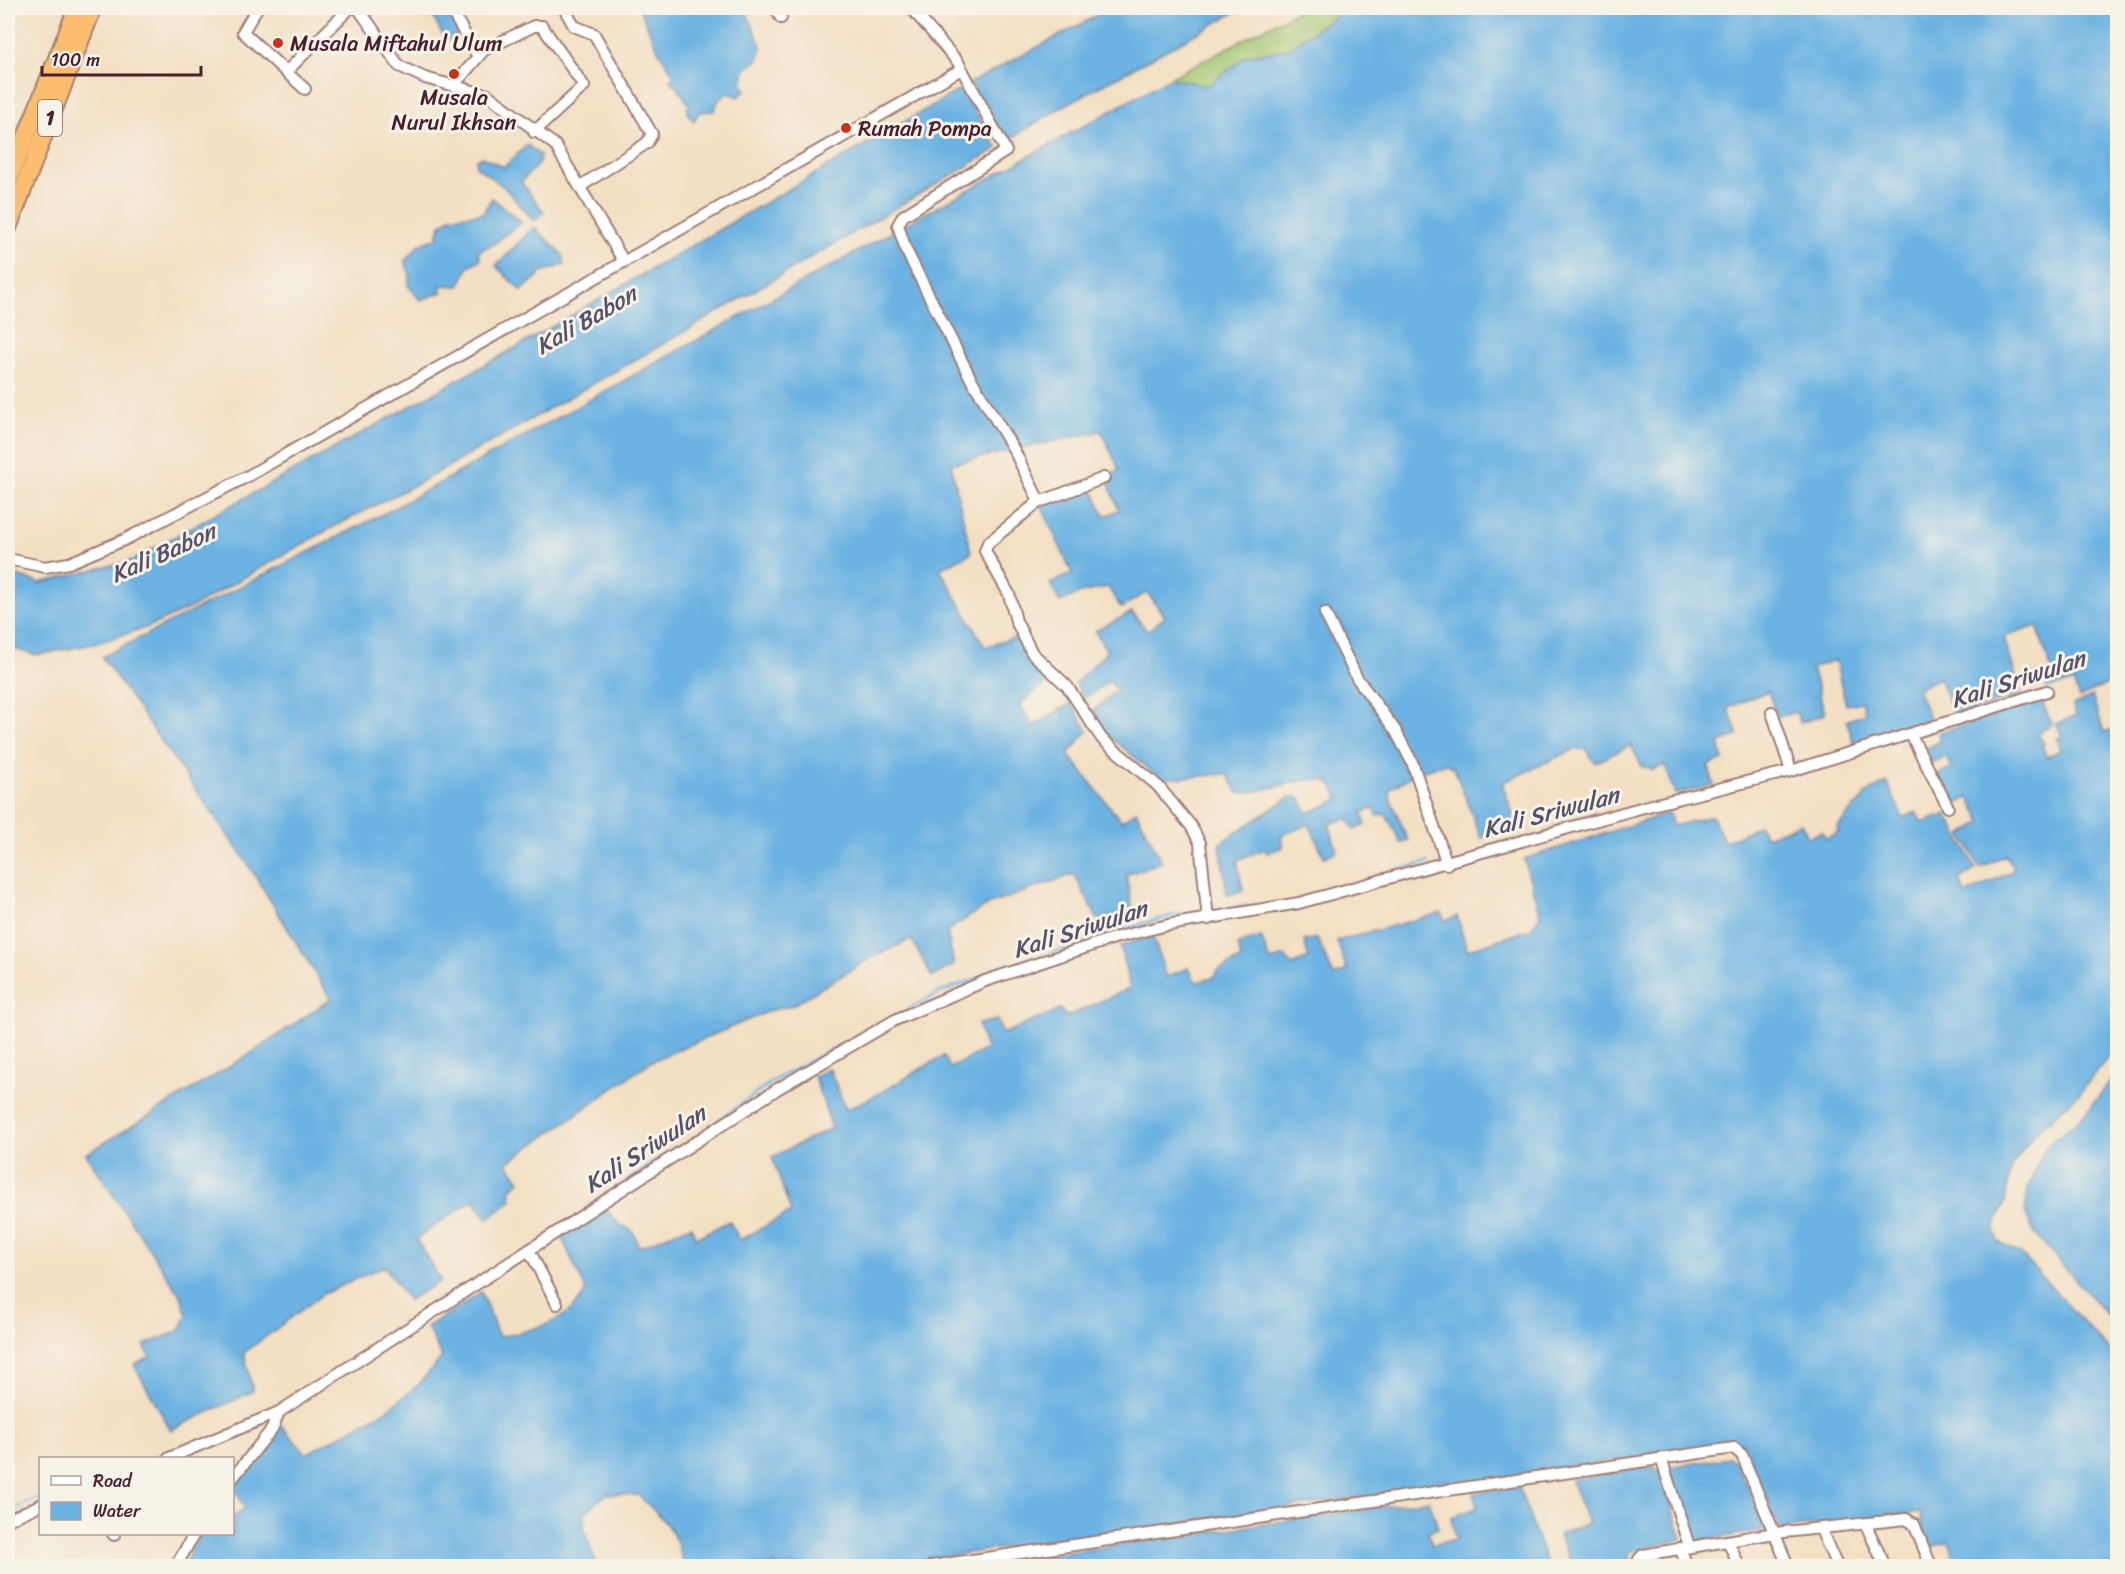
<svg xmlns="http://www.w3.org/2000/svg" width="2125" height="1574" font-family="Sriracha,sans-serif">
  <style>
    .green { fill: #a2c56f; stroke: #76724d; stroke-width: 1.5 }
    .water { fill: #6cb2e2; stroke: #5b6886; stroke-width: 1.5 }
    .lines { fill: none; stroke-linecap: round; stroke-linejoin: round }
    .stream { stroke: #6cb2e2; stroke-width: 3 }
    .minor-casing { stroke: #9e7f77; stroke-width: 14 }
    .highway-casing { stroke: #9e7f77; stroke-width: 20 }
    .minor { stroke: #fff; stroke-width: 10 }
    .highway { stroke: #fcbd6f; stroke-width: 16 }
    .poi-dot { fill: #c8321e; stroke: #f7f3e8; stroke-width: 2 }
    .labels { text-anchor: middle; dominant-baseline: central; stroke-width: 6; stroke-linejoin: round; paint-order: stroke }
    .shield { fill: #f7f3e8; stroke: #7e5f64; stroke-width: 1.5 }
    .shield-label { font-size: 21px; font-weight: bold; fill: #4a1f2b }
    .poi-label { font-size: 22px; fill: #4a1f2b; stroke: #f7f3e8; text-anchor: start }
    .water-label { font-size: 24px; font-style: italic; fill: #56526b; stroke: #f7f3e8 }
  </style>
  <rect width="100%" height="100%" fill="#f7f3e8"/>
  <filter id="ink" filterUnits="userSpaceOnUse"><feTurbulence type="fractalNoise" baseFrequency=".0167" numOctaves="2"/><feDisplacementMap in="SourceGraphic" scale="12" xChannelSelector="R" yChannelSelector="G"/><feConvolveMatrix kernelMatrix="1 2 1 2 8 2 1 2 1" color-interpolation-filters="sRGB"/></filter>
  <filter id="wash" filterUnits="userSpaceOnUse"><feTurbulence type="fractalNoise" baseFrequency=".008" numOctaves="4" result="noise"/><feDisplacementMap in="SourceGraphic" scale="24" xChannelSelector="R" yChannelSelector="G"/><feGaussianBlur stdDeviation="1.35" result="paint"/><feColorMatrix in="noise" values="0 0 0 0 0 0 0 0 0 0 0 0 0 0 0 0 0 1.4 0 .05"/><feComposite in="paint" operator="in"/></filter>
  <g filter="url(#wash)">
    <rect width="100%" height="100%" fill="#f3dfc3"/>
    <path class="green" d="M 1303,8 L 1348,8 L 1287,49 L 1246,56 L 1208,86 L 1170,78 Z"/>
    <g class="water">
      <path d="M 428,8 L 447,8 L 461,33 L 446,41 Z"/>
      <path d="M 639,8 L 745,8 L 762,49 L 757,60 L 745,69 L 742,85 L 746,90 L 739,97 L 728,93 L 718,101 L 714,111 L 699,112 L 694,121 L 687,113 L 689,104 L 677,86 L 670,81 L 674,75 L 658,50 Z"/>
      <path d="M 1111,8 L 1243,8 L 1060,108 L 1006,142 L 970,83 Z"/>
      <path d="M 1348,8 L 2117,8 L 2117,679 L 2079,698 L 2073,682 L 2057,686 L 2037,626 L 2004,637 L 2021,695 L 1954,716 L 1939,678 L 1917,689 L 1931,723 L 1854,746 L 1847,721 L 1865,713 L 1862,702 L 1846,705 L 1835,660 L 1812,668 L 1825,714 L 1800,723 L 1796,712 L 1777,717 L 1768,691 L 1728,708 L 1738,735 L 1719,743 L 1723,760 L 1708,765 L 1714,785 L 1675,794 L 1665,765 L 1652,770 L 1648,767 L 1642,767 L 1631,745 L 1595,763 L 1586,749 L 1575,749 L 1502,783 L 1518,830 L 1481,838 L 1454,768 L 1445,763 L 1416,773 L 1390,789 L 1390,797 L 1408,841 L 1401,843 L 1386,814 L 1378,816 L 1373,808 L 1362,813 L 1366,825 L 1354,830 L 1348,818 L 1329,824 L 1337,851 L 1324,857 L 1309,824 L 1281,836 L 1283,847 L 1267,853 L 1265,849 L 1237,860 L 1243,891 L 1227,895 L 1220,843 L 1290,797 L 1300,798 L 1308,813 L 1338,800 C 1336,792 1334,784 1326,781 C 1309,774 1262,794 1238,793 L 1227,774 L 1160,779 L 1108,735 L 1093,711 L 1117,690 L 1110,681 L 1083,699 L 1076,683 L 1107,651 L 1095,631 L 1132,612 L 1147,631 L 1165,617 L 1147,592 L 1121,608 L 1108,587 L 1080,593 L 1060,602 L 1050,584 L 1072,573 L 1041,505 L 1091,486 L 1105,516 L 1119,510 L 1106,477 L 1119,469 L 1101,431 L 951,464 L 971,553 L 940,569 L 985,647 L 1013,638 L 1053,678 L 1020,704 L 1033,726 L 1071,703 L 1088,731 L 1068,754 L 1121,821 L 1136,811 L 1162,862 L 1126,875 L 1133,911 L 1098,920 L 1074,874 L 987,905 L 947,931 L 954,965 L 932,977 L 911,939 L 864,962 L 793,1005 L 769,1011 L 652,1061 L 507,1163 L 520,1181 L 510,1190 L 512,1200 L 488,1219 L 473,1200 L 416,1239 L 441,1281 L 408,1300 L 384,1266 L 323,1294 L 244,1353 L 253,1391 L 171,1430 L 134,1365 L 150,1357 L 144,1345 L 179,1331 L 187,1316 L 182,1298 L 86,1154 L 247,1056 L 331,999 L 248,864 L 102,657 L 389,511 L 1170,78 L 1208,86 L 1246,56 L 1287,49 Z"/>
      <path d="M 961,89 L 998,148 L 677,336 L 426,479 L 322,533 L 194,606 L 148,627 L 94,644 L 36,655 L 8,647 L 8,573 L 40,583 L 133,560 L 526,342 Z"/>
      <path d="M 527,145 L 540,155 L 539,163 L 521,182 L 544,212 L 534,221 L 504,187 L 476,166 L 476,160 L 482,157 L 504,167 Z"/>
      <path d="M 492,198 L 521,222 L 494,244 L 478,251 L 481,259 L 469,266 L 459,286 L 440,285 L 442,292 L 420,300 L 408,285 L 410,275 L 405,261 L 419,245 L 437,238 L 440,226 L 451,217 L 483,213 Z"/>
      <path d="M 534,227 L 562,254 L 565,265 L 544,271 L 521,291 L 496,266 Z"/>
      <path d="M 2092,696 L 2104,732 L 2117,727 L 2117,1046 L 2079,1094 L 2033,1135 L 2011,1167 L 2005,1202 L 1994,1229 L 1998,1242 L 2021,1254 L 2117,1359 L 2117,1566 L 1957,1566 L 1948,1541 L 1927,1549 L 1920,1512 L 1853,1522 L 1780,1529 L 1743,1443 L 877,1566 L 774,1566 L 774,1563 L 766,1566 L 678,1566 L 682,1564 C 680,1534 660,1515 638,1495 L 607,1494 L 585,1512 L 584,1529 L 597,1566 L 194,1566 L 186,1560 L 201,1534 L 232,1534 L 233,1517 L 245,1508 L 233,1486 L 279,1423 L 306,1454 L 389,1409 L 419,1384 L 442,1357 L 427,1327 L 481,1292 L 499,1337 C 532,1330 570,1323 586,1290 L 561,1236 L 606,1209 L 619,1224 L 633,1231 L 639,1247 L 691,1226 L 696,1238 L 729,1221 L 740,1240 L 791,1212 L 772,1157 L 832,1128 L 814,1076 L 829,1068 L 846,1109 C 880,1096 911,1073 944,1056 L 950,1068 L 986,1049 L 978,1024 L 997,1020 L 1003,1034 L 1061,1009 L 1066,1017 L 1130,988 L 1120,946 L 1153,936 L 1166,977 L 1188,968 L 1196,982 L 1213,978 L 1217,971 L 1241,959 L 1238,944 L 1261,937 L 1270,961 L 1285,956 L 1291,965 L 1309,958 L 1304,941 L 1317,938 L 1334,976 L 1347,970 L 1337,941 L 1441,913 L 1445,921 L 1457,916 L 1467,950 L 1531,929 L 1540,915 L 1524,859 L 1669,813 L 1673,826 L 1712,816 L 1725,842 L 1760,825 L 1766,837 L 1802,823 L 1808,838 L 1822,831 L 1826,839 L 1839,831 L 1837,828 L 1854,807 L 1861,802 L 1865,794 L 1887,782 L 1903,818 L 1916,812 L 1922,823 L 1947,814 L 1976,869 L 1960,879 L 1965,895 L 2014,870 L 2006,855 L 1980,868 L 1962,835 L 1982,822 L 1969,797 L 1951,807 L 1935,776 L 1952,768 L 1947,757 L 1930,763 L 1925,749 L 1940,742 L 1938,733 L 2041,700 L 2052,725 L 2038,733 L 2044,744 L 2042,746 L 2047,757 L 2061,750 L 2057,739 L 2062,736 L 2056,724 L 2076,716 L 2073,705 Z"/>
      <path d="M 2117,1073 L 2117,1326 L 2035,1234 L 2025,1212 L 2028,1188 L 2036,1167 L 2047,1146 L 2085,1114 Z"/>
      <path d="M 1730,1458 L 1736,1462 L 1766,1530 L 1693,1542 L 1667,1467 Z"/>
      <path d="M 1653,1466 L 1660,1472 L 1682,1539 L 1629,1552 L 1630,1563 L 1622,1566 L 1572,1566 L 1559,1535 L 1588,1523 L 1571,1480 Z"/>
      <path d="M 1518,1486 L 1548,1566 L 974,1566 L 1429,1500 L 1438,1528 L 1428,1531 L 1432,1545 L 1456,1539 L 1451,1517 L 1477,1508 L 1474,1493 Z"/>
    </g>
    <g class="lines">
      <g class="stream">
        <path d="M 2047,688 L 2060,684"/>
        <path d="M 1377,876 L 1428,862"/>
        <path d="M 1210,912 L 1254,905"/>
        <path d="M 1117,932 L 1170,916 L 1204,912"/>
        <path d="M 988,974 L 1110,934"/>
        <path d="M 909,1009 L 943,991 L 982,977"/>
        <path d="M 718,1121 L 773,1081 L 879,1024"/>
        <path d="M 590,1205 L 667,1154"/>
        <path d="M 151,1458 L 169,1453"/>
        <path d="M 8,1511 L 40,1498"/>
      </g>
    </g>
  </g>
  <g filter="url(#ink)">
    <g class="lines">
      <g class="minor-casing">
        <g id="minor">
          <path d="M 257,8 L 243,32 L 286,72"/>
          <path d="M 358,8 L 399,66 L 425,78 L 488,95 L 555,145 L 624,262"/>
          <path d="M 450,8 L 477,55"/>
          <path d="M 564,8 L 574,26 L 594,34 L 652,134 L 647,143 L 581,186"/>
          <path d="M 775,8 L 781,18"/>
          <path d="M 911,8 L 958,62 L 1006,151 L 903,216 L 898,225 L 906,250 L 970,377 L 1014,450 L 1037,497 L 1037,503 L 988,543 L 985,551 L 1009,594 L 1016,621 L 1032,653 L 1067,686 L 1102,739 L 1158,786 L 1191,826 L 1200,843 L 1208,919"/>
          <path d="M 454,85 L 484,50 L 534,26 L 542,26 L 584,86 L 534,132"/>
          <path d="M 305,89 L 286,72 L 350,8"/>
          <path d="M 1037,503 L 1104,478"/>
          <path d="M 8,559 L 45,567 L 69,563 L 124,540 L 248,476 L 960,70"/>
          <path d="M 1325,613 L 1357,678 L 1395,730 L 1412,762 L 1447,864"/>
          <path d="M 1772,712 L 1791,771"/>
          <path d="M 1911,735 L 1948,807"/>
          <path d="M 529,1250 L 557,1304"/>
          <path d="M 169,1458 L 279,1412 L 779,1088 L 895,1020 L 985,981 L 1114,938 L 1168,925 L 1299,903 L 1644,807 L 1791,771 L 2047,691"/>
          <path d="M 1661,1458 L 1689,1546"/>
          <path d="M 232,1479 L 272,1429 L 279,1412"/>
          <path d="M 8,1520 L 40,1505"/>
          <path d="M 1866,1525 L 1885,1566"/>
          <path d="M 1821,1530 L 1837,1566"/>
          <path d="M 113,1534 L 114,1535"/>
          <path d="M 1728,1541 L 1739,1566"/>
          <path d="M 1680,1548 L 1687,1566"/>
          <path d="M 176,1566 L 194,1534"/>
          <path d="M 932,1566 L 1734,1448 L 1742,1455 L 1788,1566"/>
          <path d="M 1640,1566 L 1639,1559 L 1643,1555 L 1775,1533 L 1906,1519 L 1914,1524 L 1931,1566"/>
        </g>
      </g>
      <g class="highway-casing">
        <g id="highway">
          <path d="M 8,182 L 77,8"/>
          <path d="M 8,228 L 93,8"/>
        </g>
      </g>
      <use href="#minor" class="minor"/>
      <use href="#highway" class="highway"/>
    </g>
  </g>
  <g class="poi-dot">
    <circle cx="278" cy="43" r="6"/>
    <circle cx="454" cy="74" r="6"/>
    <circle cx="846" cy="128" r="6"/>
  </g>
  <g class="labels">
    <rect class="shield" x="38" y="100" width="24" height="36" rx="4.5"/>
    <g class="shield-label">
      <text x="50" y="118">1</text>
    </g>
    <g class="poi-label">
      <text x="290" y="43">Musala Miftahul Ulum</text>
      <text x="454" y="97" text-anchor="middle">Musala<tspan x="454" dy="25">Nurul Ikhsan</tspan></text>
      <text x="858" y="128">Rumah Pompa</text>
    </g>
    <g class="water-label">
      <text transform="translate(586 320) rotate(-30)">Kali Babon</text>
      <text transform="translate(163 553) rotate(-24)">Kali Babon</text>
      <text transform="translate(2018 679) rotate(-18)">Kali Sriwulan</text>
      <text transform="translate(1551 812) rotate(-15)">Kali Sriwulan</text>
      <text transform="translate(1080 929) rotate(-18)">Kali Sriwulan</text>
      <text transform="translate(645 1149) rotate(-33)">Kali Sriwulan</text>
    </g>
  </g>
  <rect width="2125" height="1574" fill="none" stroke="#f7f3e8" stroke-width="30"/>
  <rect x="39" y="1457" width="195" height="78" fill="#f7f3e8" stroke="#b29e9c" stroke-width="1.5"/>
  <rect x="51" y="1476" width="30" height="9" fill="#ffffff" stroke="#b29e9c" stroke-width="1.5"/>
  <text x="93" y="1487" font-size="18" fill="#4a1f2b">Road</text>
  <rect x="51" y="1502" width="30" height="18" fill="#6cb2e2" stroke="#b29e9c" stroke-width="1.5"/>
  <text x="93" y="1517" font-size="18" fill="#4a1f2b">Water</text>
  <path d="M42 66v9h159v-9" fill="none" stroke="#4a1f2b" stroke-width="3"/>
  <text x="51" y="66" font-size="18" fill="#4a1f2b" stroke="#f7f3e8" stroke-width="4.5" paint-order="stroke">100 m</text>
</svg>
